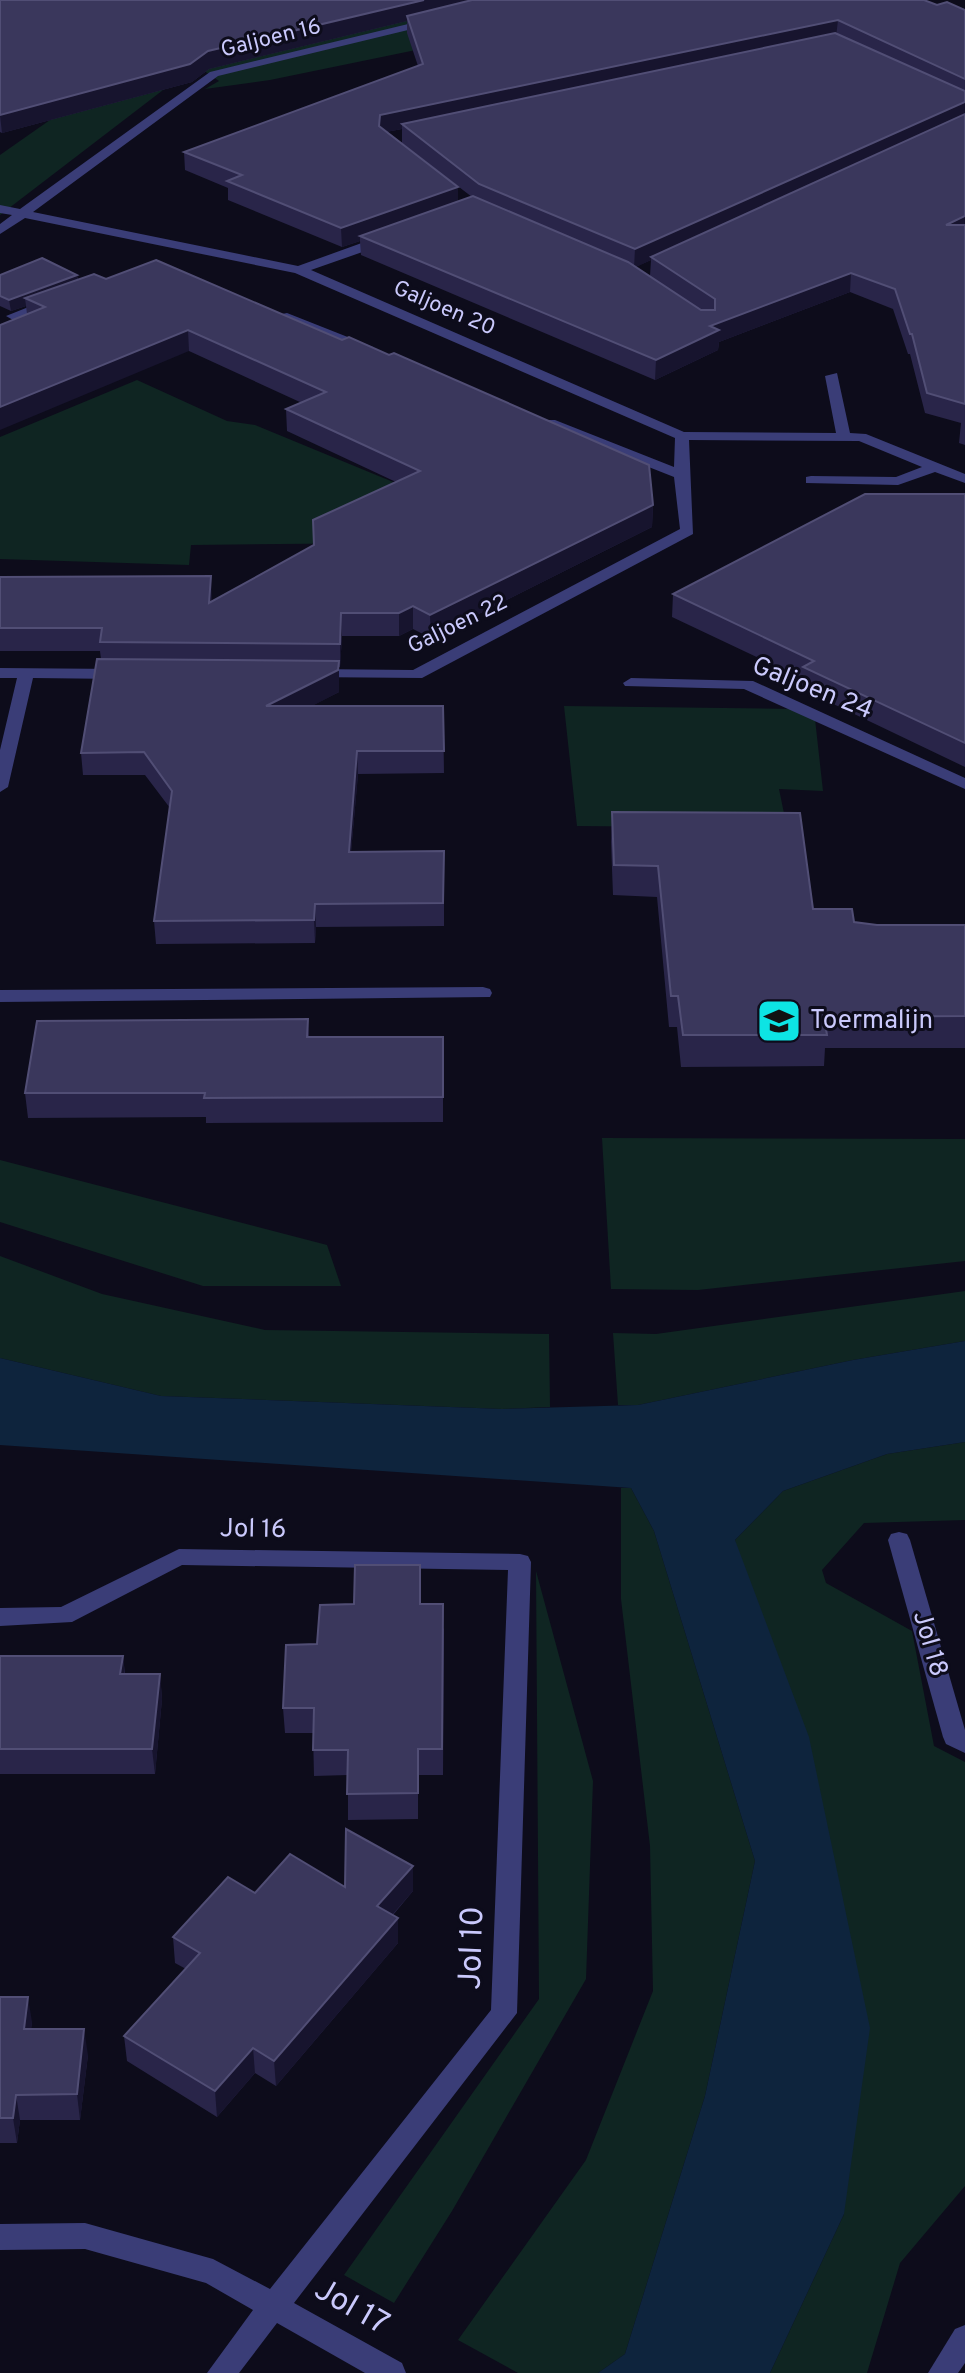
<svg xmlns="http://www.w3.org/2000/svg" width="965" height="2373" font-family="Overpass,sans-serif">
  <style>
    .green { fill: #0f2522 }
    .water { fill: #0e243d }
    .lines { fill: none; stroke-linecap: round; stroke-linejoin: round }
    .minor { fill: #3a3d77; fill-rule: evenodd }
    .wall { fill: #292549; fill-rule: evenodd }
    .shaded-wall { fill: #17142e }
    .building { fill: #3a375c; stroke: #514e75; stroke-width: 2 }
    .labels { text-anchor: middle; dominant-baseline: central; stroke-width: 6; stroke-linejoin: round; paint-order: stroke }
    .far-street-label { font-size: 22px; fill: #cac9fc; stroke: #0d0c1b }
    .street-label { font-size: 26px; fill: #cac9fc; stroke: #0d0c1b }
    .poi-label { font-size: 26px; fill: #cac9fc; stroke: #0d0c1b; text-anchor: start }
    .near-street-label { font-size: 32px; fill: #cac9fc; stroke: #0d0c1b }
  </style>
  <rect width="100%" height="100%" fill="#0d0c1b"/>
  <g class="green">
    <path d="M 432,9 L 484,36 L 270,80 L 205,89 L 219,81 L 172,49 Z"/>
    <path d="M 130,64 L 167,87 L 0,215 L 0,155 Z"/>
    <path d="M 137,380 L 227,421 L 255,425 L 461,510 L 386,543 L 191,545 L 189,565 L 0,559 L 0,437 Z"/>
    <path d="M 564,706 L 795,709 L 815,719 L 823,791 L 779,789 L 787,828 L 577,826 Z"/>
    <path d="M 602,1138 L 965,1139 L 965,1261 L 698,1290 L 611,1289 Z"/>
    <path d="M 0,1160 L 327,1245 L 341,1286 L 203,1286 L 0,1222 Z"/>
    <path d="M 0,1256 L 102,1294 L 265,1330 L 549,1334 L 550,1407 L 502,1409 L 161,1396 L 0,1358 Z"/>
    <path d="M 965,1291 L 965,1341 L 853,1360 L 638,1405 L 618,1405 L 613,1333 L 656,1334 Z"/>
    <path d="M 965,1442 L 965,1520 L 864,1523 L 822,1570 L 826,1583 L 912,1631 L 934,1746 L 965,1762 L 965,2186 L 900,2263 L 867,2373 L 770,2373 L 844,2214 L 735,1540 L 783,1491 L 887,1454 Z"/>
    <path d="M 621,1488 L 631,1488 L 654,1531 L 755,1861 L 705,2096 L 625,2354 L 598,2373 L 518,2373 L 458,2340 L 586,2160 L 653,1991 L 650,1846 L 621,1599 Z"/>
    <path d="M 536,1571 L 593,1781 L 586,1979 L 452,2211 L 394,2303 L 344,2275 L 539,1999 Z"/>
  </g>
  <path class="water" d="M 965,1341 L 965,1442 L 887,1454 L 783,1491 L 735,1540 L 809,1737 L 870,2028 L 844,2214 L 770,2373 L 598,2373 L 625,2354 L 705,2096 L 755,1861 L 654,1531 L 631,1488 L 0,1445 L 0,1358 L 161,1396 L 502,1409 L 638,1405 L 853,1360 Z"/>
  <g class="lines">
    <g class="minor">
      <path d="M 433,18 L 437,19 L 437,23 L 218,76 L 33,212 L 298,266 L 381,236 L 391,236 L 391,242 L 311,270 L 684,432 L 836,433 L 825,376 L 837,373 L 850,433 L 866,434 L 965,474 L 965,483 L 935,472 L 898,485 L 806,483 L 806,477 L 811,476 L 896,477 L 922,467 L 859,441 L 689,440 L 693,534 L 422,678 L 306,677 L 304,674 L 312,669 L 413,670 L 680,529 L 674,477 L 545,426 L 545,420 L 555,420 L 674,467 L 675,438 L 295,273 L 25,218 L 0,234 L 0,224 L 12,215 L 0,213 L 0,205 L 20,209 L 210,72 Z"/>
      <path d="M 51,298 L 58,302 L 56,305 L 13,320 L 6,316 Z"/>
      <path d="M 287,313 L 373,347 L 375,350 L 363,353 L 282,320 L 282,314 Z"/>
      <path d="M 0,668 L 120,669 L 128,674 L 120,679 L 33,678 L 8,787 L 0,792 L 0,750 L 17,678 L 0,678 Z"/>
      <path d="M 631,678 L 753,681 L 965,778 L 965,789 L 744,689 L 625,686 L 623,683 Z"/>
      <path d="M 483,987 L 490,989 L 492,993 L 490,997 L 0,1002 L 0,990 Z"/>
      <path d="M 899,1532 L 907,1534 L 910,1540 L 965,1730 L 965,1753 L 946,1744 L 943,1737 L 888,1540 L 891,1534 Z"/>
      <path d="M 179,1549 L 520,1554 L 528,1556 L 531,1562 L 517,2013 L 294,2303 L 402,2363 L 406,2373 L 365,2373 L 277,2323 L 239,2373 L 207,2373 L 253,2310 L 206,2283 L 85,2249 L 0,2250 L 0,2224 L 85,2223 L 213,2259 L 270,2289 L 491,2010 L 508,1570 L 182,1565 L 72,1622 L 0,1626 L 0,1608 L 61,1607 Z"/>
      <path d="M 965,2325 L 965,2363 L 958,2373 L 928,2373 L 955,2329 Z"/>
    </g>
  </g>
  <g class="wall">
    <path d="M 0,0 L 937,5 L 965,10 L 965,445 L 959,443 L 961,423 L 925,413 L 910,354 L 908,354 L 893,309 L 850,292 L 719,342 L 718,350 L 655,380 L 361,255 L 360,241 L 342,247 L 228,200 L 228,188 L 185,170 L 184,152 L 418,66 L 407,33 L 407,21 L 209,69 L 192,82 L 2,133 L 0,132 ZM 402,129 L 402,143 L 472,197 L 458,202 L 458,187 L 386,132 ZM 651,260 L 650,276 L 635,267 Z"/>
    <path d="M 0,275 L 77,275 L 78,280 L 106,279 L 653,505 L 652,527 L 431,638 L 413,629 L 399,636 L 342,636 L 340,667 L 339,667 L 339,692 L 311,706 L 443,706 L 444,773 L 358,774 L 351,852 L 444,851 L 444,926 L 316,927 L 315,943 L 156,944 L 154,921 L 170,808 L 145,775 L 83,775 L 81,753 L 101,659 L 100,651 L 0,651 L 0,577 L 212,601 L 314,545 L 396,482 L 287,431 L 286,409 L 302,403 L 189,351 L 27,314 L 26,306 L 11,311 L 0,306 Z"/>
    <path d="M 965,494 L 965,767 L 802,689 L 803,679 L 672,617 L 673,594 Z"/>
    <path d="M 612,812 L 813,909 L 854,922 L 877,925 L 965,925 L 965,1048 L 825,1048 L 824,1066 L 681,1067 L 677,1027 L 669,1027 L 657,897 L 613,895 L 611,842 Z"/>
    <path d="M 308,1019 L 309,1037 L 443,1037 L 443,1122 L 206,1123 L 206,1117 L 28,1118 L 25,1093 Z"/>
    <path d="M 420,1604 L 444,1629 L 443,1775 L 418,1775 L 418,1819 L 348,1820 L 348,1775 L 314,1776 L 313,1733 L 285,1733 L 283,1708 L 317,1644 Z"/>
    <path d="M 0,1656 L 123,1656 L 125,1674 L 160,1674 L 162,1699 L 155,1774 L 0,1774 Z"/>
    <path d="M 345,1887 L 413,1891 L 393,1915 L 398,1918 L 398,1943 L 276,2086 L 255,2073 L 217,2117 L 127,2061 L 124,2036 L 186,1969 L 175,1963 L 173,1937 L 255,1893 Z"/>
    <path d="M 0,1997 L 32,2022 L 31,2029 L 88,2055 L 80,2120 L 20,2120 L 17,2143 L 0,2143 Z"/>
  </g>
  <g class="shaded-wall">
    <path d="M 424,0 L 496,0 L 407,16 L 407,21 L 209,69 L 192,82 L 2,133 L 0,115 L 208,51 Z"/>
    <path d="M 838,20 L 836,37 L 402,124 L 402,129 L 380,133 L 379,126 L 380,115 Z"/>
    <path d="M 965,102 L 965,119 L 651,257 L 651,260 L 634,268 L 635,249 Z"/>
    <path d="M 458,187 L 458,206 L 360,236 L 360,241 L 342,247 L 341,228 Z"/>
    <path d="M 965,216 L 965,234 L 946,225 Z"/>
    <path d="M 851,273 L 850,292 L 719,342 L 718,350 L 655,380 L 656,360 L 710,326 Z"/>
    <path d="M 77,275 L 78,286 L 25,298 L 26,306 L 11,311 L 9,300 Z"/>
    <path d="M 188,330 L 189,351 L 0,430 L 0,407 Z"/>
    <path d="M 653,505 L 652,527 L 431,638 L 430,615 Z"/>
    <path d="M 211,576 L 212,599 L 210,626 L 209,603 Z"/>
    <path d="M 413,606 L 413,629 L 399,636 L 399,613 Z"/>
    <path d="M 341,613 L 342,636 L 340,667 L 340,644 Z"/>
    <path d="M 339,661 L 339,692 L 268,729 L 266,706 Z"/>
    <path d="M 357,751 L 358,774 L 349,875 L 349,852 Z"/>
    <path d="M 315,904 L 316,927 L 315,943 L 314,920 Z"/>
    <path d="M 123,1656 L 125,1681 L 120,1674 Z"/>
    <path d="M 160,1674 L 162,1699 L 155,1774 L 152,1749 Z"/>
    <path d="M 413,1866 L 413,1891 L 378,1931 L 377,1906 Z"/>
    <path d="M 398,1918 L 398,1943 L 276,2086 L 274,2061 Z"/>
    <path d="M 28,1997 L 32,2022 L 28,2055 L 24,2029 Z"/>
    <path d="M 84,2029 L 88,2055 L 80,2120 L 77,2094 Z"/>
    <path d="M 253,2048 L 255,2073 L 217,2117 L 215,2091 Z"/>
    <path d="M 16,2095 L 20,2120 L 17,2143 L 13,2118 Z"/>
  </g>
  <g class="building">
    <path d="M 0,0 L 424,0 L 208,51 L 190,64 L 0,115 Z"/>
    <path d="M 472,0 L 924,0 L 937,5 L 947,2 L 965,10 L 965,79 L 838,20 L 380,115 L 379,126 L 458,187 L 341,228 L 227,181 L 242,175 L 184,152 L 423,64 L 407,16 Z"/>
    <path d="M 835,33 L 965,91 L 965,102 L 635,249 L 479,184 L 402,124 Z"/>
    <path d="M 965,114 L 965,216 L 946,225 L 965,225 L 965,404 L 927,393 L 912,334 L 910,334 L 895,289 L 851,273 L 710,326 L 719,330 L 656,360 L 360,236 L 473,196 L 628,262 L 701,310 L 715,310 L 715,299 L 651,257 Z"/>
    <path d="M 42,258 L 77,275 L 9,300 L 0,296 L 0,275 Z"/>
    <path d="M 156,260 L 342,340 L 349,337 L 389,355 L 394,353 L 649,465 L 653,505 L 430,615 L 413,606 L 399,613 L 341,613 L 340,644 L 100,642 L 102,628 L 0,628 L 0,577 L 211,576 L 209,603 L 314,545 L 313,520 L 420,471 L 286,409 L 326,392 L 188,330 L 0,407 L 0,325 L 45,307 L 25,298 L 94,274 L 106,279 Z"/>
    <path d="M 865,494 L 965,494 L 965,743 L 803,667 L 814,661 L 673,594 Z"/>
    <path d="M 97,659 L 339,661 L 338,670 L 266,706 L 443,706 L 444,751 L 357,751 L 349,852 L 444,851 L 443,903 L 315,904 L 314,920 L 154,921 L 172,791 L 144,752 L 81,753 Z"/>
    <path d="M 612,812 L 800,813 L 813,909 L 852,909 L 854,922 L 877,925 L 965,925 L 965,1016 L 824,1017 L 827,1035 L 683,1035 L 678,996 L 671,996 L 658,866 L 614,865 Z"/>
    <path d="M 308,1019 L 307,1037 L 443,1037 L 443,1097 L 204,1098 L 205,1093 L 25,1093 L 37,1021 Z"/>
    <path d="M 355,1565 L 420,1565 L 420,1604 L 443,1604 L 442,1749 L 418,1749 L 418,1793 L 347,1794 L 348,1750 L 313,1750 L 314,1708 L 283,1708 L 286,1645 L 317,1644 L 320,1605 L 354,1604 Z"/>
    <path d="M 0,1656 L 123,1656 L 120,1674 L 160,1674 L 152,1749 L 0,1749 Z"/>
    <path d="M 346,1829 L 413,1866 L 377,1906 L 398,1918 L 274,2061 L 253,2048 L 215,2091 L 124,2036 L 200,1953 L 173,1937 L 228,1877 L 255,1893 L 290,1854 L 345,1887 Z"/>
    <path d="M 0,1997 L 28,1997 L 24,2029 L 84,2029 L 77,2094 L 16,2095 L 13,2118 L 0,2118 Z"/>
  </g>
  <defs>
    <g id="school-square" transform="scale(2.3)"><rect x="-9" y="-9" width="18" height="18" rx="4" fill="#0de4e4" stroke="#0d0c1b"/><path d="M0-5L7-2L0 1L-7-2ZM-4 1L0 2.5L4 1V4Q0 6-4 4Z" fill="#111"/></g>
  </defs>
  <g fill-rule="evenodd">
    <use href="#school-square" x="779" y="1021"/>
  </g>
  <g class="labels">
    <g class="far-street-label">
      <text transform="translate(271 39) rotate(-14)">Galjoen 16</text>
      <text transform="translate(444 309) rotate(23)">Galjoen 20</text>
      <text transform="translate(458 625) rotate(-26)">Galjoen 22</text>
    </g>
    <g class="street-label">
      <text transform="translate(812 689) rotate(22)">Galjoen 24</text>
      <text transform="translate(253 1530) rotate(1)">Jol 16</text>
      <text transform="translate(929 1644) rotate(74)">Jol 18</text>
    </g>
    <g class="poi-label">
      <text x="810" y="1021">Toermalijn</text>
    </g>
    <g class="near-street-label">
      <text transform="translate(473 1948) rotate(-88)">Jol 10</text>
      <text transform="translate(351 2308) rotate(30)">Jol 17</text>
    </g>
  </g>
</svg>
